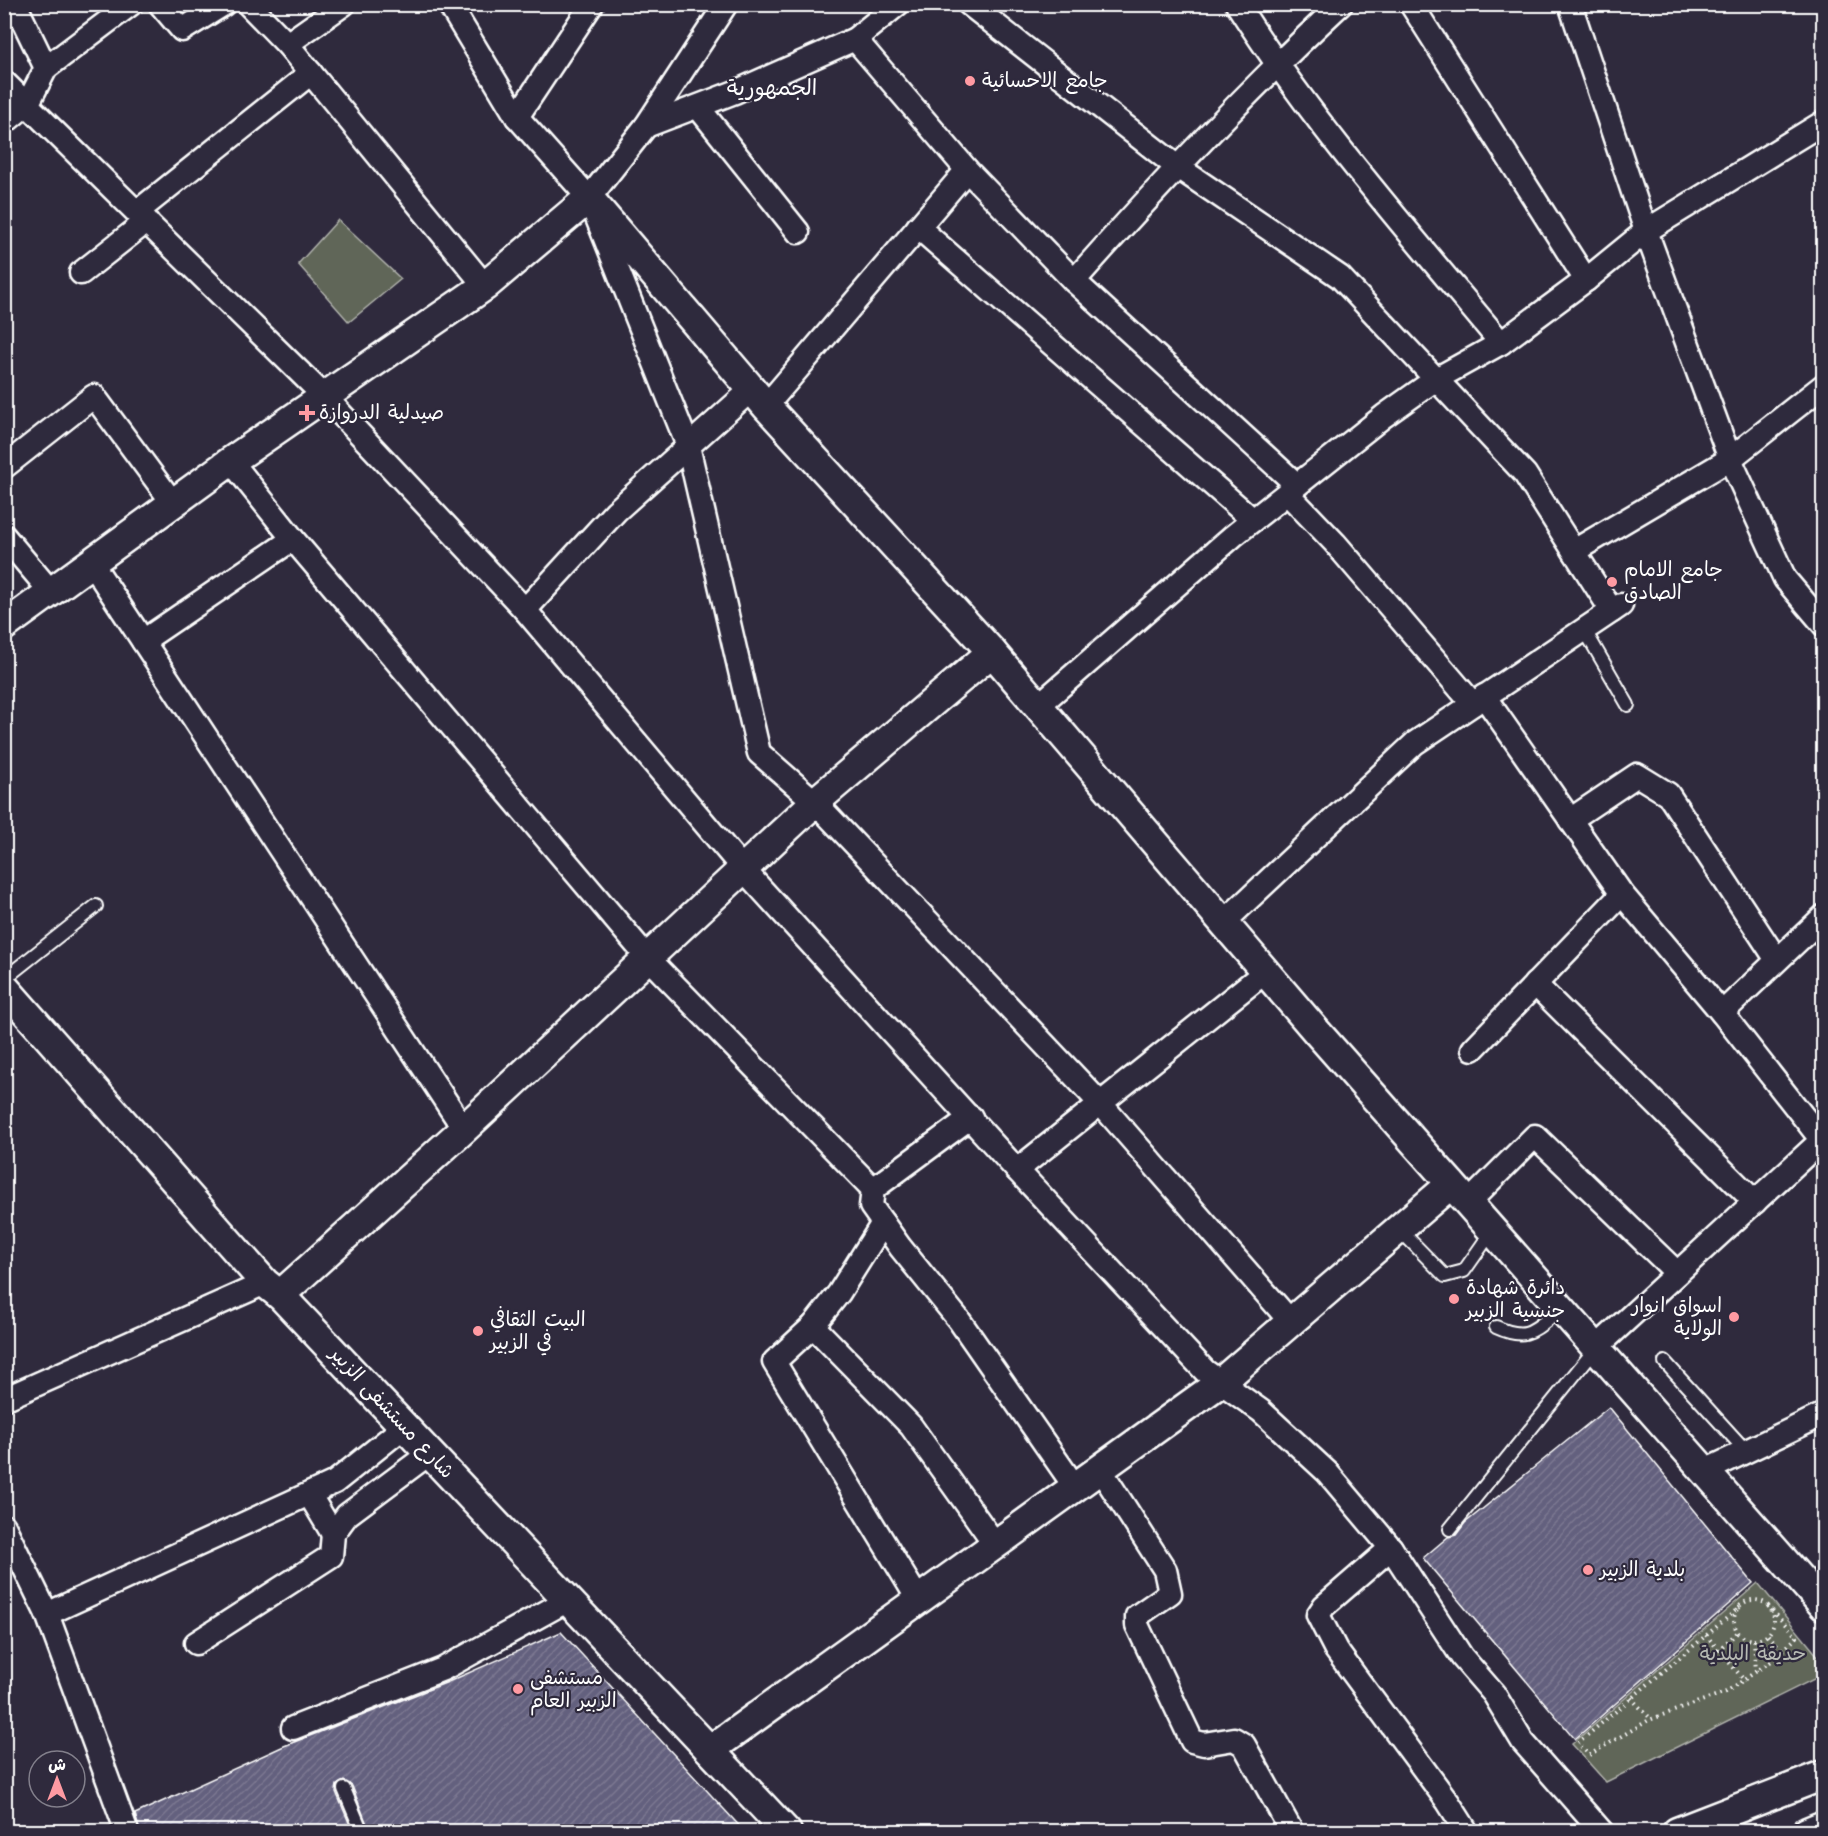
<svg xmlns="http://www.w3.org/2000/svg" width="1828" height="1836" font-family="'Architects Daughter','Playpen Sans Arabic',sans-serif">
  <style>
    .green { fill: #606658; stroke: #b0b2ac; stroke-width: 1.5 }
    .building { fill: url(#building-hatch); stroke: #fff; stroke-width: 1.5 }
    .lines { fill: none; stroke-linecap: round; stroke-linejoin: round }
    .service-casing { stroke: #fff; stroke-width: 16 }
    .minor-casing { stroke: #fff; stroke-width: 27 }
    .tertiary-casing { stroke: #fff; stroke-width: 33 }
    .path { stroke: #fff; stroke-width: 4; stroke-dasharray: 1.5 4.5; stroke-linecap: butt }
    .service { stroke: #2f2a3d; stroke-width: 12 }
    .minor { stroke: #2f2a3d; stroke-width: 22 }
    .tertiary { stroke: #2f2a3d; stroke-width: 28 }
    .poi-dot { fill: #ff9aa2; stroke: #2f2a3d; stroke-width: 2 }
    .labels { text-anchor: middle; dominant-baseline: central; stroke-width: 4.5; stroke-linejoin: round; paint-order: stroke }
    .poi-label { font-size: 20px; fill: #fff; stroke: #2f2a3d; text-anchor: start }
    .street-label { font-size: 20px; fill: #fff; stroke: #2f2a3d }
    .park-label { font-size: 20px; fill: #b7bab4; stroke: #2f2a3d }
    .quarter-label { font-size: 22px; fill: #fff; stroke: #2f2a3d }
  </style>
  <defs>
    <pattern id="building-hatch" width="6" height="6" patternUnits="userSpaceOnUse" patternTransform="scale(1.5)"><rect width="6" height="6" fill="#64607e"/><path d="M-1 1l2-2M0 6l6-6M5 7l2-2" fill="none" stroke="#7b7891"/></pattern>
  </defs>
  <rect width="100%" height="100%" fill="#2f2a3d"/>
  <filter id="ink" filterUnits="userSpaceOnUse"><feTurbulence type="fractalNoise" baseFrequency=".0167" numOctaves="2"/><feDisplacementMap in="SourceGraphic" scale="12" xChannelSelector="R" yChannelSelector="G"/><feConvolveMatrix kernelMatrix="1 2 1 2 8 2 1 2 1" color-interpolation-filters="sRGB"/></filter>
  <g filter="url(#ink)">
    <g class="green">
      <path d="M 338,220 L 401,279 L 349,322 L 298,264 Z"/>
      <path d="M 1758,1583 L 1822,1661 L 1818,1677 L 1606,1782 L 1572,1744 Z"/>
    </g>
    <g class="building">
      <path d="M 1609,1407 L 1753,1583 L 1575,1739 L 1423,1558 L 1448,1537 L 1456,1535 L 1465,1523 Z"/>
      <path d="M 561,1632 L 745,1832 L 370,1832 L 352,1786 L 344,1781 L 337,1785 L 336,1792 L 353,1832 L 140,1832 L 135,1814 L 284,1746 L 448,1682 Z"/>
    </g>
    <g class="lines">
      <g class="service-casing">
        <g id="service">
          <path d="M 1584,629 L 1628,705"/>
          <path d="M 4,979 L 96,906"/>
          <path d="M 1399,1229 L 1445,1276 L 1464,1271 L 1492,1231"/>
          <path d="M 1496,1327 C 1529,1342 1534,1329 1561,1309"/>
          <path d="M 1665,1362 L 1746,1451"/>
          <path d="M 1450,1529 L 1596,1348"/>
          <path d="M 344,1789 L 362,1832"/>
        </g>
      </g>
      <g class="minor-casing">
        <g id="minor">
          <path d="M 15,4 L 46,68"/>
          <path d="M 160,4 L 182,30 L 224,4"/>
          <path d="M 248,4 L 287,44 L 485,286"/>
          <path d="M 449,4 L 517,117 L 589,198 L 688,446 L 759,753 L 815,802 L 1100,1103 L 1291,1322"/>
          <path d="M 969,4 L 1176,166 L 1340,277 L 1525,474 L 1612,611"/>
          <path d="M 1237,4 C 1314,125 1410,233 1501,343"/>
          <path d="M 1411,4 L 1586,280"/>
          <path d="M 1570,4 L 1646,231 L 1730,459 L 1785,579 L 1824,625"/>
          <path d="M 855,39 L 967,170 L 1074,281 L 1297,485"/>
          <path d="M 287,44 L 344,4"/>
          <path d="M 4,82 L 325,397 L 525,610 L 744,870 L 1017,1170 L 1205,1371 L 1261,1411 L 1327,1472 L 1391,1548 L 1462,1657 L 1494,1694 L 1523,1742 L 1602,1832"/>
          <path d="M 698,107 L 798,232"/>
          <path d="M 517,117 L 592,4"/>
          <path d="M 4,123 L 28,103 L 46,68 L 131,4"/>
          <path d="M 646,126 L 735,92 L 855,39 L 898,4"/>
          <path d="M 589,198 L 646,126 L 726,4"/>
          <path d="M 137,212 L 311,73"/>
          <path d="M 918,227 L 1253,520"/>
          <path d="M 81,273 L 147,221"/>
          <path d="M 1074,281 C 1159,185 1246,92 1341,4"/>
          <path d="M 766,406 L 967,170"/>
          <path d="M 231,461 L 293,539 L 647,957 L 873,1189"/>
          <path d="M 4,467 L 94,396 L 173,503"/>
          <path d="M 1287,493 L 1335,543 L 1473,704"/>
          <path d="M 4,536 L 51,592"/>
          <path d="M 1574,551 L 1730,459 L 1824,385"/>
          <path d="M 91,562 L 464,1129"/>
          <path d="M 525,610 L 616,511 L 752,389"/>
          <path d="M 143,641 L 293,539"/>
          <path d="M 1484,696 L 1622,894 L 1722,1013 L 1824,1143"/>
          <path d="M 1038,706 L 1233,536 L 1384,416 L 1436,379 L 1501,343 L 1586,280 L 1646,231 L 1824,122"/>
          <path d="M 1570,820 L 1637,775 L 1668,794 L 1777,960"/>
          <path d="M 1223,923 L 1415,743 L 1621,605"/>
          <path d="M 1535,984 L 1755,1202"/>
          <path d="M 1722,1013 L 1824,916"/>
          <path d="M 1473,1049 L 1622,894"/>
          <path d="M 971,1117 L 873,1189 L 871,1206 L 900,1247 L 959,1320 L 1075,1487"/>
          <path d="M 1017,1170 L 1265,972"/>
          <path d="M 1467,1204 L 1535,1136 L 1677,1273"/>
          <path d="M 883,1223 L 839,1293 L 813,1326 L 774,1362 L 918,1599"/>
          <path d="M 813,1326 L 911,1426 L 995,1544"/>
          <path d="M 1596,1348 L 1824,1138"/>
          <path d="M 4,1399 L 265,1283"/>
          <path d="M 1100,1469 L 1165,1570 L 1170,1593 L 1137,1616 L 1137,1625 L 1192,1741 L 1204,1744 L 1234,1739 L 1244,1745 L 1292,1832"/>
          <path d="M 1705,1471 L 1824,1414"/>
          <path d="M 309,1494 L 333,1534"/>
          <path d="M 4,1526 L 47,1614 L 127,1832"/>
          <path d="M 1391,1548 L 1324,1606 L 1318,1615 L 1336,1650 L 1448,1802 L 1467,1832"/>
          <path d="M 47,1614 L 335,1482 L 405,1426"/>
          <path d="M 196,1643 L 331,1556 L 333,1534 L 347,1515 L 430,1453"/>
          <path d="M 293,1728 L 443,1669 L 568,1600"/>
        </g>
      </g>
      <g class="tertiary-casing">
        <g id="tertiary">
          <path d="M 4,626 L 231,461 L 485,286 L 589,198 L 766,406 L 992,652 L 1317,1032 L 1824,1606"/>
          <path d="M 4,987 L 265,1283 L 280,1295 L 787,1832"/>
          <path d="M 280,1295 L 464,1129 L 815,802 L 992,652"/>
          <path d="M 710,1750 L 1221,1382 L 1451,1184"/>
          <path d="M 1677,1832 L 1824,1775"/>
          <path d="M 1807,1832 L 1824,1825"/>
        </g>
      </g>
      <g class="path">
        <circle cx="1754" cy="1620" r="20"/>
        <path d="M 1740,1607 L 1578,1743 L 1589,1755 L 1649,1720 L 1726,1692 L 1773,1660 L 1797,1637 L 1768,1606"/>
        <path d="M 1706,1635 L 1745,1681"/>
        <path d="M 1768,1635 L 1783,1651"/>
        <path d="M 1754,1640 L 1756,1672"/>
        <path d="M 1718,1650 L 1738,1632"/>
        <path d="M 1631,1698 L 1651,1719"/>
      </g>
      <use href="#service" class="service"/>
      <use href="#minor" class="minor"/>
      <use href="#tertiary" class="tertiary"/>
    </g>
  </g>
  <g class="poi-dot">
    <circle cx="970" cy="81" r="6"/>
    <path d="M304 404h6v6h6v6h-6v6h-6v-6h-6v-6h6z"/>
    <circle cx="1612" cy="582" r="6"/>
    <circle cx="1454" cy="1299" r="6"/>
    <circle cx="1734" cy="1317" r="6"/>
    <circle cx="478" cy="1331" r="6"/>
    <circle cx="1588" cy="1570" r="6"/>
    <circle cx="518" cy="1689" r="6"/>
  </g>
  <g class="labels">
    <g class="poi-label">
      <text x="982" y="81">جامع الاحسائية</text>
      <text x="319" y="413">صيدلية الدروازة</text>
      <text x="1624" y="570">جامع الامام<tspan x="1624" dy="23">الصادق</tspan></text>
      <text x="1466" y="1288">دائرة شهادة<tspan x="1466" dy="23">جنسية الزبير</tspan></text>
      <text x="1722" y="1306" text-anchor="end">اسواق انوار<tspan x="1722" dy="23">الولاية</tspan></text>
      <text x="490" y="1320">البيت الثقافي<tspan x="490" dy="23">في الزبير</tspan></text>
      <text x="1600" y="1570">بلدية الزبير</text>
      <text x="530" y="1678">مستشفى<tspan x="530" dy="23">الزبير العام</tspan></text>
    </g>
    <g class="street-label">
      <text transform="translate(392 1413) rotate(47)">شارع مستشفى الزبير</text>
    </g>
    <g class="park-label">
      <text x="1753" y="1654">حديقة البلدية</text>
    </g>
    <g class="quarter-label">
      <text x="772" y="88">الجمهورية</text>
    </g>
  </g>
  <rect width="1828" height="1836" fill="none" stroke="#2f2a3d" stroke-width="24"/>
  <rect x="12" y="12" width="1804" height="1812" fill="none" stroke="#fff" stroke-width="2" filter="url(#ink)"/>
  <g transform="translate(57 1779)"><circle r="28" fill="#2f2a3d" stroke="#827f8b" stroke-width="1.5"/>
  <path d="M0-4.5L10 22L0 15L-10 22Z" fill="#ff9aa2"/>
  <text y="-9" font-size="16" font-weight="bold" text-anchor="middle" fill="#ffffff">ش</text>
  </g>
</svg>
